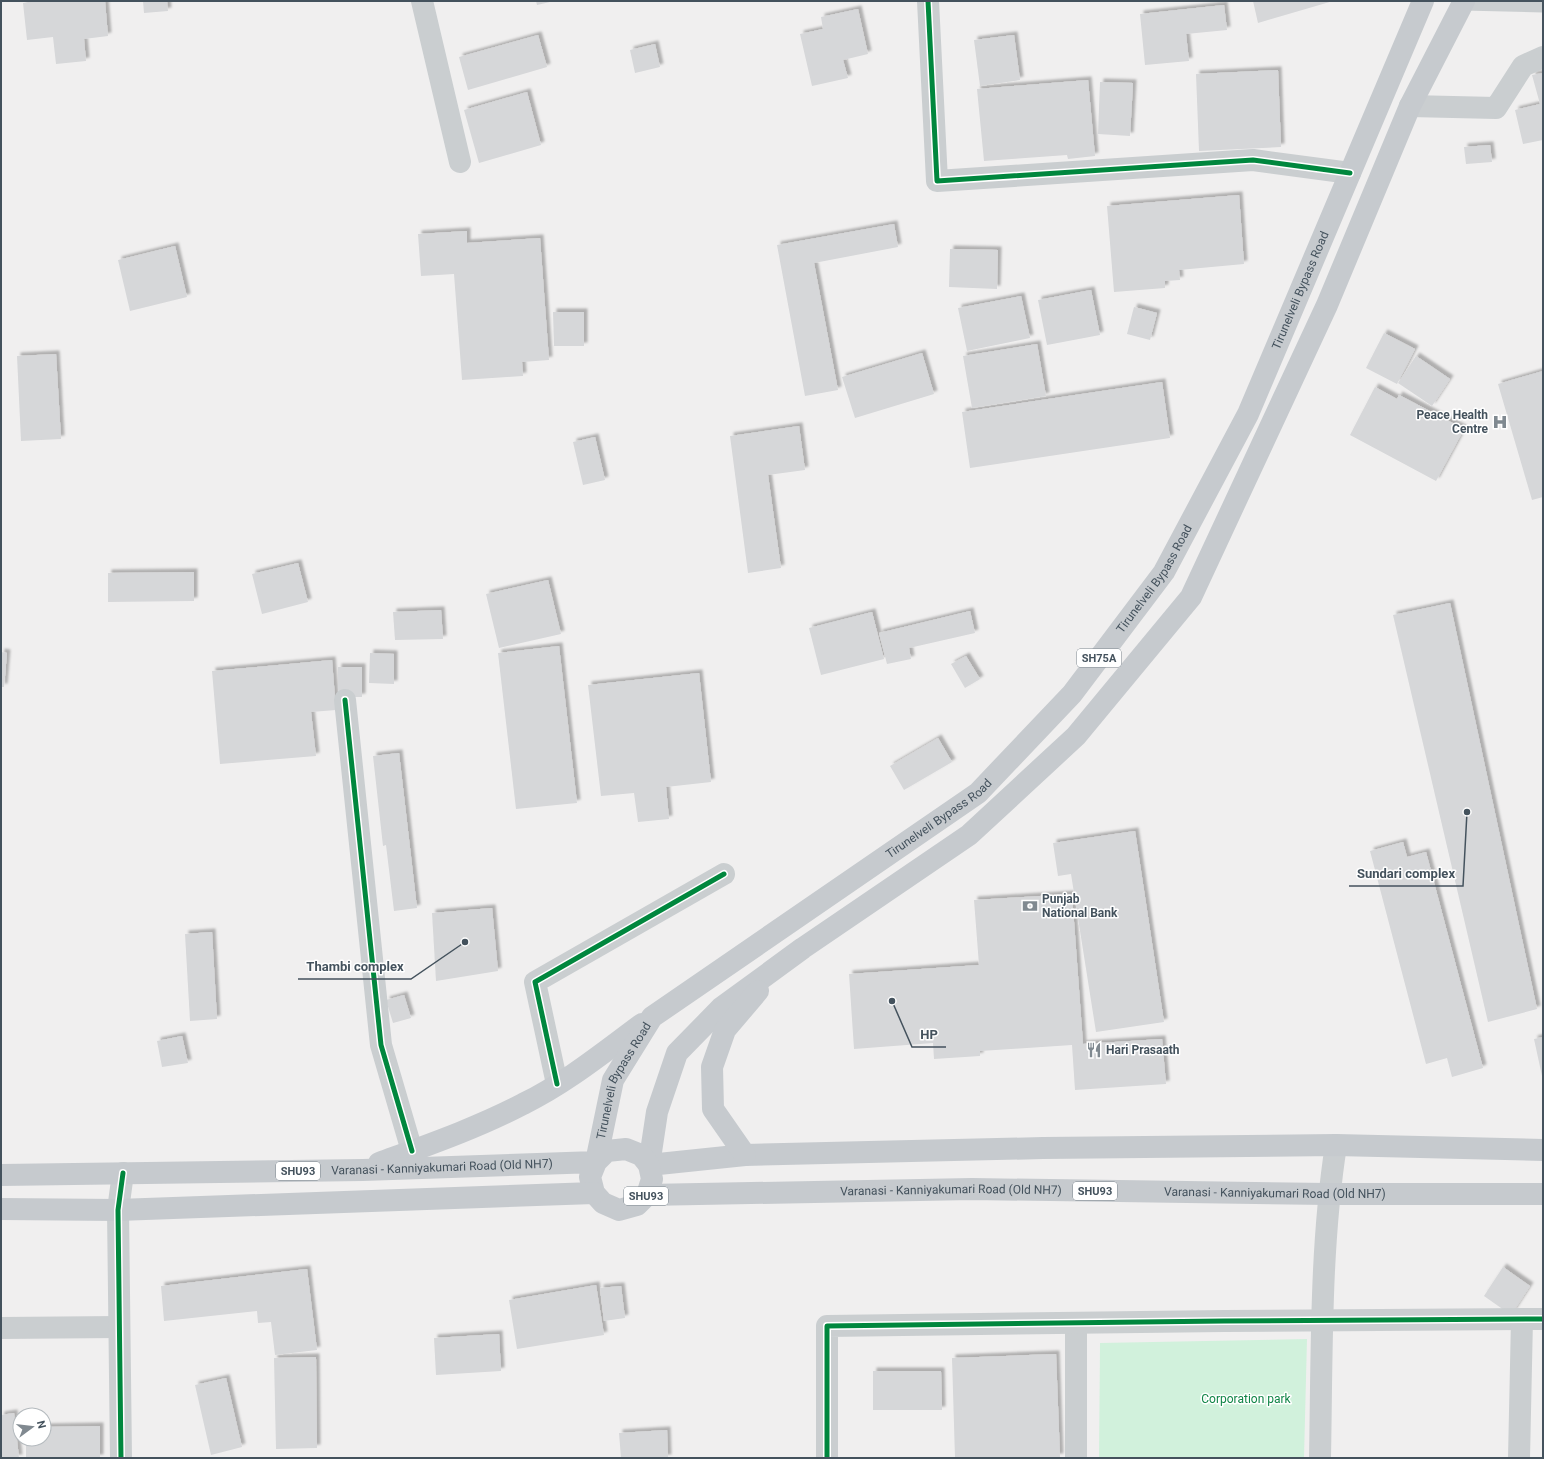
<svg xmlns="http://www.w3.org/2000/svg" width="1544" height="1459" font-family="Roboto,sans-serif">
  <style>
    .green { fill: #d1f1dc }
    .building { fill: #d6d7d9; filter: url(#shadow) }
    .lines { fill: none; stroke-linecap: round; stroke-linejoin: round }
    .lane { stroke: #caced0; stroke-width: 15 }
    .street { stroke: #caced0; stroke-width: 22 }
    .primary { stroke: #c6cace; stroke-width: 22 }
    .cycleway-casing { stroke: #fff; stroke-width: 8 }
    .cycleway { stroke: #00873e; stroke-width: 5 }
    .labels { text-anchor: middle; dominant-baseline: central; stroke-width: 3; stroke-linejoin: round; paint-order: stroke }
    .shield { fill: #fff; stroke: #7c868e; stroke-width: 1 }
    .shield-label { font-size: 11px; font-weight: bold; fill: #44525d }
    .street-label { font-size: 12px; fill: #44525d; stroke: #fff }
    .poi-label { font-size: 12px; font-weight: bold; fill: #44525d; stroke: #fff; text-anchor: start }
    .park-label { font-size: 12px; fill: #0f8546; stroke: #fff }
    .leader { fill: none; stroke: #44525d; stroke-width: 1.5 }
    .callout-dot { fill: #44525d; stroke: #fff; stroke-width: 1.5 }
    .callout-label { font-size: 13px; text-anchor: middle; font-weight: bold; fill: #44525d; stroke: #fff; stroke-width: 3; stroke-linejoin: round; paint-order: stroke }
  </style>
  <defs>
    <filter id="shadow"><feDropShadow dx="3.5" dy="-3.5" stdDeviation="1" flood-color="#0004"/></filter>
  </defs>
  <rect width="100%" height="100%" fill="#f0efef"/>
  <path class="green" d="M 1307,1339 L 1304,1458 L 1099,1458 L 1100,1343 Z"/>
  <g class="building">
    <path d="M 38,1 L 105,1 L 108,36 L 84,39 L 86,61 L 56,64 L 53,37 L 27,40 L 23,3 Z"/>
    <path d="M 143,1 L 167,1 L 168,11 L 144,13 Z"/>
    <path d="M 536,1 L 550,1 L 550,2 L 537,5 Z"/>
    <path d="M 1253,1 L 1333,1 L 1258,23 Z"/>
    <path d="M 1224,5 L 1227,30 L 1186,34 L 1189,61 L 1145,65 L 1140,14 Z"/>
    <path d="M 858,9 L 868,54 L 843,60 L 848,78 L 812,86 L 800,34 L 823,29 L 821,17 Z"/>
    <path d="M 538,35 L 547,67 L 468,90 L 459,57 Z"/>
    <path d="M 1014,35 L 1020,80 L 980,86 L 974,40 Z"/>
    <path d="M 655,44 L 660,67 L 635,73 L 630,50 Z"/>
    <path d="M 1278,70 L 1281,147 L 1199,151 L 1196,74 Z"/>
    <path d="M 1543,73 L 1543,140 L 1523,144 L 1515,110 L 1540,104 L 1532,75 Z"/>
    <path d="M 1088,80 L 1095,156 L 1068,159 L 1067,155 L 984,161 L 977,89 Z"/>
    <path d="M 1100,82 L 1133,83 L 1130,136 L 1098,134 Z"/>
    <path d="M 527,92 L 541,145 L 479,163 L 464,110 Z"/>
    <path d="M 1490,145 L 1492,162 L 1466,164 L 1464,147 Z"/>
    <path d="M 1239,195 L 1244,264 L 1179,270 L 1180,280 L 1165,281 L 1165,288 L 1114,292 L 1107,206 Z"/>
    <path d="M 894,224 L 898,247 L 814,263 L 838,390 L 805,396 L 777,245 Z"/>
    <path d="M 467,231 L 467,243 L 540,238 L 549,360 L 522,362 L 523,376 L 462,380 L 454,274 L 421,276 L 418,234 Z"/>
    <path d="M 175,246 L 187,297 L 130,311 L 118,260 Z"/>
    <path d="M 950,249 L 998,250 L 997,289 L 949,287 Z"/>
    <path d="M 1091,290 L 1100,335 L 1047,345 L 1038,300 Z"/>
    <path d="M 1021,296 L 1030,338 L 967,351 L 958,308 Z"/>
    <path d="M 1134,307 L 1157,313 L 1150,340 L 1127,334 Z"/>
    <path d="M 553,312 L 584,312 L 584,346 L 554,346 Z"/>
    <path d="M 1384,333 L 1415,349 L 1397,384 L 1366,368 Z"/>
    <path d="M 1037,344 L 1046,396 L 972,408 L 963,356 Z"/>
    <path d="M 922,353 L 934,394 L 855,418 L 842,377 Z"/>
    <path d="M 56,354 L 61,439 L 21,441 L 17,356 Z"/>
    <path d="M 1416,356 L 1450,379 L 1432,406 L 1398,383 Z"/>
    <path d="M 1543,371 L 1543,497 L 1532,500 L 1498,384 Z"/>
    <path d="M 1162,382 L 1170,438 L 970,468 L 962,412 Z"/>
    <path d="M 1375,387 L 1397,399 L 1399,395 L 1464,429 L 1436,481 L 1350,435 Z"/>
    <path d="M 799,426 L 805,470 L 768,475 L 781,568 L 748,573 L 730,436 Z"/>
    <path d="M 595,437 L 605,480 L 583,485 L 573,442 Z"/>
    <path d="M 298,563 L 308,602 L 262,614 L 252,574 Z"/>
    <path d="M 194,572 L 194,601 L 108,602 L 108,573 Z"/>
    <path d="M 548,580 L 561,634 L 499,648 L 486,594 Z"/>
    <path d="M 1450,603 L 1537,1009 L 1488,1022 L 1393,615 Z"/>
    <path d="M 441,610 L 443,639 L 395,640 L 393,612 Z"/>
    <path d="M 970,611 L 975,633 L 909,648 L 911,659 L 887,664 L 879,633 Z"/>
    <path d="M 872,612 L 884,659 L 821,675 L 809,628 Z"/>
    <path d="M 559,646 L 577,803 L 516,809 L 498,653 Z"/>
    <path d="M 1,652 L 7,653 L 4,687 L 1,687 Z"/>
    <path d="M 370,653 L 394,654 L 394,684 L 369,683 Z"/>
    <path d="M 966,656 L 980,679 L 965,688 L 951,664 Z"/>
    <path d="M 332,660 L 336,710 L 311,712 L 316,756 L 220,764 L 212,671 Z"/>
    <rect x="338" y="667" width="24" height="30"/>
    <path d="M 699,673 L 711,782 L 666,787 L 669,819 L 638,822 L 634,793 L 601,796 L 588,685 Z"/>
    <path d="M 938,738 L 952,762 L 904,790 L 890,766 Z"/>
    <path d="M 399,753 L 417,908 L 394,911 L 386,845 L 383,846 L 373,756 Z"/>
    <path d="M 1135,831 L 1164,1022 L 1096,1032 L 1071,874 L 1058,876 L 1053,843 Z"/>
    <path d="M 1403,842 L 1407,857 L 1426,852 L 1483,1068 L 1452,1077 L 1447,1058 L 1426,1064 L 1370,851 Z"/>
    <path d="M 1072,894 L 1083,1044 L 1162,1039 L 1166,1084 L 1075,1090 L 1072,1045 L 980,1051 L 980,1056 L 934,1059 L 933,1043 L 854,1049 L 849,974 L 979,965 L 974,900 Z"/>
    <path d="M 492,908 L 498,971 L 436,981 L 432,913 Z"/>
    <path d="M 212,932 L 217,1019 L 190,1021 L 185,934 Z"/>
    <path d="M 404,995 L 411,1018 L 393,1023 L 386,1000 Z"/>
    <path d="M 182,1036 L 188,1063 L 162,1067 L 157,1041 Z"/>
    <path d="M 1543,1037 L 1543,1076 L 1542,1076 L 1534,1039 Z"/>
    <path d="M 1503,1267 L 1530,1286 L 1511,1315 L 1484,1296 Z"/>
    <path d="M 307,1269 L 317,1350 L 275,1355 L 271,1322 L 258,1323 L 257,1311 L 164,1321 L 161,1286 Z"/>
    <path d="M 596,1285 L 604,1335 L 517,1349 L 509,1300 Z"/>
    <path d="M 621,1286 L 625,1318 L 604,1321 L 600,1288 Z"/>
    <path d="M 499,1334 L 501,1371 L 436,1375 L 434,1338 Z"/>
    <path d="M 1056,1354 L 1060,1457 L 955,1458 L 952,1358 Z"/>
    <path d="M 316,1357 L 317,1448 L 276,1449 L 274,1358 Z"/>
    <path d="M 873,1371 L 941,1371 L 942,1410 L 873,1410 Z"/>
    <path d="M 226,1378 L 242,1447 L 211,1455 L 195,1385 Z"/>
    <path d="M 14,1413 L 19,1458 L 1,1458 L 1,1415 Z"/>
    <path d="M 100,1426 L 100,1458 L 26,1458 L 26,1439 L 44,1439 L 44,1427 Z"/>
    <path d="M 667,1430 L 668,1458 L 621,1458 L 619,1433 Z"/>
  </g>
  <g class="lines">
    <path class="lane" d="M 1463,3 L 1543,5"/>
    <g class="street">
      <path d="M 422,1 L 460,162"/>
      <path d="M 928,1 L 937,181 L 1253,160 L 1350,173"/>
      <path d="M 1410,106 L 1496,108 L 1523,66 L 1543,57"/>
      <path d="M 345,700 L 381,1045 L 412,1151"/>
      <path d="M 557,1084 L 535,982 L 724,874"/>
      <path d="M 1076,1323 L 1076,1458"/>
      <path d="M 1,1328 L 119,1327"/>
      <path d="M 121,1458 L 118,1210 L 123,1173"/>
      <path d="M 827,1458 L 827,1326 L 1224,1321 L 1543,1319"/>
      <path d="M 1320,1458 C 1322,1354 1320,1248 1336,1145"/>
      <path d="M 1519,1458 L 1522,1319"/>
    </g>
    <g class="primary">
      <path d="M 1464,1 L 1410,106 L 1327,305 L 1191,597 L 1076,736 L 969,835 L 803,948 L 721,1008 L 677,1053 L 657,1112 L 649,1165 L 745,1155 L 1043,1148 L 1336,1145 L 1543,1150"/>
      <path d="M 745,1155 L 713,1109 L 712,1067 L 725,1030 L 758,991"/>
      <path d="M 379,1163 C 428,1145 477,1128 523,1104 C 566,1083 604,1052 642,1024"/>
      <path id="s1" d="M 1,1175 L 363,1170 L 596,1162 L 607,1151 L 626,1149 L 641,1155 L 649,1165 L 652,1179 L 647,1195 L 637,1205 L 619,1210 L 603,1203 L 594,1193 L 590,1177 L 596,1162 L 613,1080 L 652,1017 L 978,793 L 1072,694 L 1164,572 L 1248,414 L 1423,1"/>
      <path id="s2" d="M 647,1195 L 972,1189 L 1328,1194 L 1543,1194"/>
      <path d="M 1,1209 L 118,1210 L 594,1193"/>
    </g>
    <g class="cycleway-casing">
      <g id="cycleway">
        <path d="M 928,1 L 937,181 L 1253,160 L 1350,173"/>
        <path d="M 345,700 L 381,1045 L 412,1151"/>
        <path d="M 557,1084 L 535,982 L 724,874"/>
        <path d="M 121,1458 L 118,1210 L 123,1173"/>
        <path d="M 827,1458 L 827,1326 L 1224,1321 L 1543,1319"/>
      </g>
    </g>
    <use href="#cycleway" class="cycleway"/>
  </g>
  <defs>
    <g id="hospital-bare" transform="scale(1.2)"><path d="M-5-5h3v3.5h4V-5h3V5h-3V1.5h-4V5h-3Z" fill="#808990" stroke="#fff" stroke-width="2.5" paint-order="stroke"/></g>
    <g id="bank-bare" transform="scale(1.2)"><path d="M-6-4H6V4H-6ZM0-2.3a2.3 2.3 0 1 0 0 4.6a2.3 2.3 0 1 0 0-4.6Z" fill="#808990" stroke="#fff" stroke-width="2.5" paint-order="stroke"/></g>
    <g id="restaurant-bare" transform="scale(1.2)"><path d="M-5-6h1v4h1v-4h1v4h1v-4h1v5L-1.5 .5V6h-2V.5L-5-1ZM5-6V6H3V1.5H1.5Q1.5-4 5-6Z" fill="#808990" stroke="#fff" stroke-width="2.5" paint-order="stroke"/></g>
  </defs>
  <g fill-rule="evenodd">
    <use href="#hospital-bare" x="1500" y="422"/>
    <use href="#bank-bare" x="1030" y="906"/>
    <use href="#restaurant-bare" x="1094" y="1050"/>
  </g>
  <g class="labels">
    <g class="shield">
      <rect x="1077" y="649" width="44" height="18" rx="3"/>
      <rect x="276" y="1162" width="44" height="18" rx="3"/>
      <rect x="1073" y="1182" width="44" height="18" rx="3"/>
      <rect x="624" y="1187" width="44" height="18" rx="3"/>
    </g>
    <g class="shield-label">
      <text x="1099" y="658">SH75A</text>
      <text x="298" y="1171">SHU93</text>
      <text x="1095" y="1191">SHU93</text>
      <text x="646" y="1196">SHU93</text>
    </g>
    <g class="street-label">
      <text stroke="none"><textPath href="#s1" startOffset="1942">Tirunelveli Bypass Road</textPath></text>
      <text stroke="none"><textPath href="#s1" startOffset="1618">Tirunelveli Bypass Road</textPath></text>
      <text stroke="none"><textPath href="#s1" startOffset="1293">Tirunelveli Bypass Road</textPath></text>
      <text stroke="none"><textPath href="#s1" startOffset="873">Tirunelveli Bypass Road</textPath></text>
      <text stroke="none"><textPath href="#s1" startOffset="441">Varanasi - Kanniyakumari Road (Old NH7)</textPath></text>
      <text stroke="none"><textPath href="#s2" startOffset="304">Varanasi - Kanniyakumari Road (Old NH7)</textPath></text>
      <text stroke="none"><textPath href="#s2" startOffset="628">Varanasi - Kanniyakumari Road (Old NH7)</textPath></text>
    </g>
    <g class="poi-label">
      <text x="1488" y="415" text-anchor="end">Peace Health<tspan x="1488" dy="14">Centre</tspan></text>
      <text x="1042" y="899">Punjab<tspan x="1042" dy="14">National Bank</tspan></text>
      <text x="1106" y="1050">Hari Prasaath</text>
    </g>
    <g class="park-label">
      <text x="1246" y="1399">Corporation park</text>
    </g>
  </g>
  <path class="leader" d="M1467 812L1463 886H1349M465 942L411 979H298M892 1001L912 1047H946"/>
  <g class="callout-dot">
    <circle cx="1467" cy="812" r="4"/>
    <circle cx="465" cy="942" r="4"/>
    <circle cx="892" cy="1001" r="4"/>
  </g>
  <g class="callout-label">
    <text x="1406" y="878">Sundari complex</text>
    <text x="355" y="971">Thambi complex</text>
    <text x="929" y="1039">HP</text>
  </g>
  <rect width="1544" height="1459" fill="none" stroke="#44525d" stroke-width="4"/>
  <g transform="translate(32 1427) rotate(75)"><circle r="19" fill="#ffffff" stroke="#b4babe"/>
  <path d="M0-3L7 15L0 10L-7 15Z" fill="#808990"/>
  <text y="-6" font-size="11" font-weight="bold" text-anchor="middle" fill="#44525d">N</text>
  </g>
</svg>
